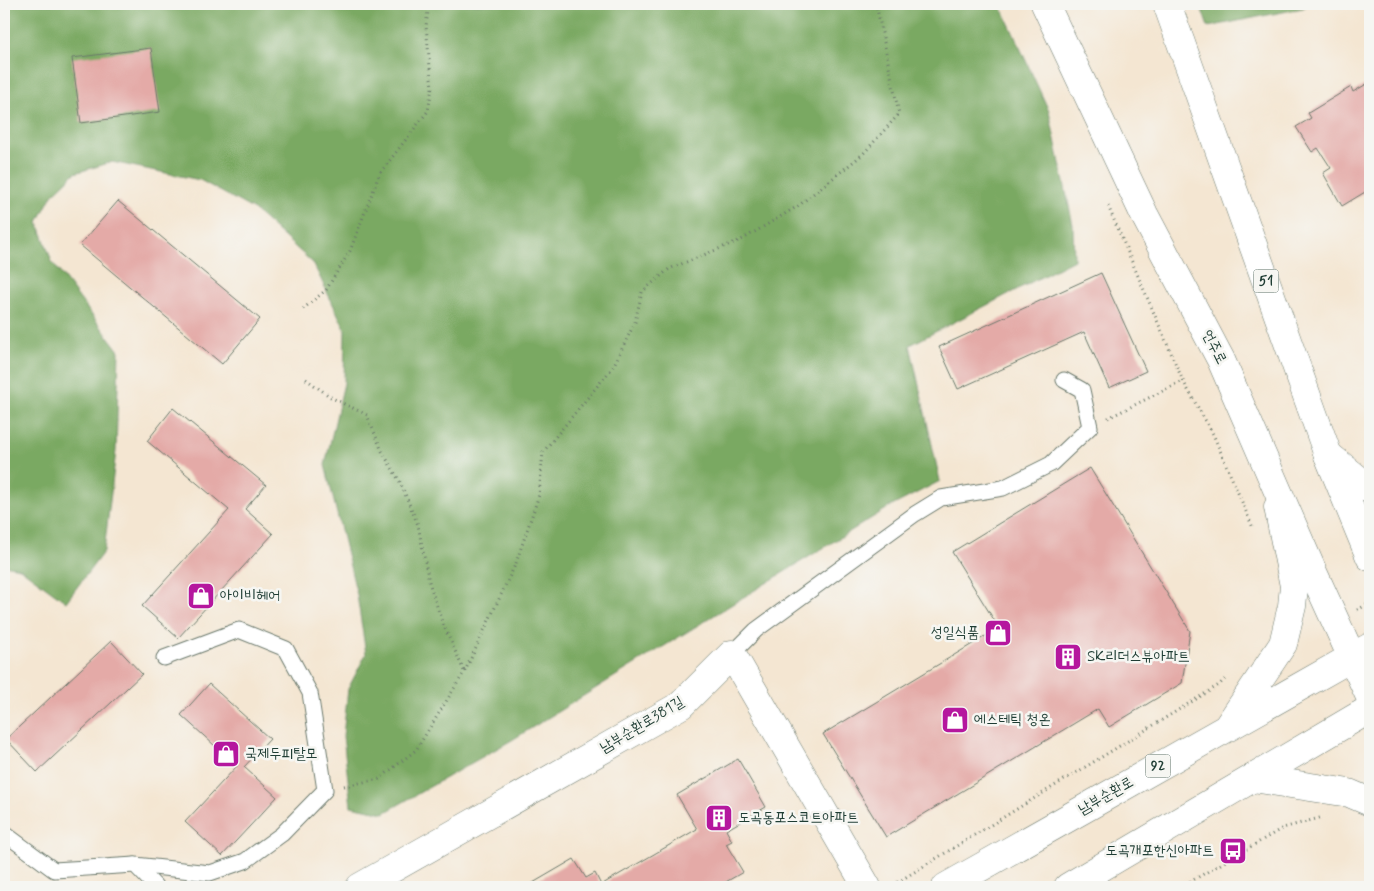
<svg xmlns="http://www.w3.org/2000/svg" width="1374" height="891" font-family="Mynerve,'Poor Story',sans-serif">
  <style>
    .forest { fill: #7aa962; stroke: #4c734b }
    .building { fill: #e4aaa7 }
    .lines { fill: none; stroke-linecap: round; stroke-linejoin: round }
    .service-casing { stroke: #6a786b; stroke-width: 17 }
    .minor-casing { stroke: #6a786b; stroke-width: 29 }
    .secondary-casing { stroke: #6a786b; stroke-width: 29 }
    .primary-casing { stroke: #6a786b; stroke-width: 29 }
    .path { stroke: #6a786b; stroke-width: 3; stroke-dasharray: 1 4; stroke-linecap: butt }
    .service { stroke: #fff; stroke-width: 15 }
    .minor { stroke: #fff; stroke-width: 28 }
    .secondary { stroke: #fff; stroke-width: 28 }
    .primary { stroke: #fff; stroke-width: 28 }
    .labels { text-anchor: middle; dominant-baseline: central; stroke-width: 5; stroke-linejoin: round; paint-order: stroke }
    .shield { fill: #f6f6f2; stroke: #60746d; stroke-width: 1 }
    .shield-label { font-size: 14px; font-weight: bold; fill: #1f3d34 }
    .street-label { font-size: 15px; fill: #1f3d34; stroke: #f6f6f2 }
    .poi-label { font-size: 15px; fill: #1f3d34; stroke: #f6f6f2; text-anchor: start }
  </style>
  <rect width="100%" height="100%" fill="#f6f6f2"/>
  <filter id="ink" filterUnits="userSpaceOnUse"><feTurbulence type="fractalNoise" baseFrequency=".02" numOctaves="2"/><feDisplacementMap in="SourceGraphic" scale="10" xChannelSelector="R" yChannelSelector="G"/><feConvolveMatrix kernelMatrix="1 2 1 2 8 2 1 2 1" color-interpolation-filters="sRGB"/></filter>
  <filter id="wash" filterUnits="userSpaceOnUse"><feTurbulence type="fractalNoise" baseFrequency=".0096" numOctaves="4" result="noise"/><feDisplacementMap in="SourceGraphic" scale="20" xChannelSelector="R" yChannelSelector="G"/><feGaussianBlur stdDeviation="1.12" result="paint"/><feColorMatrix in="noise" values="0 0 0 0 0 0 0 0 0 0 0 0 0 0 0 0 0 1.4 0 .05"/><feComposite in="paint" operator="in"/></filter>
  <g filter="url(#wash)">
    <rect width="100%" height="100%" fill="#f4e6d2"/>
    <g class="forest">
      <path d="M 4,4 L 1000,4 L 1049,111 L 1073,225 L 1074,260 L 910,345 L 940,481 L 888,508 L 512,740 L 384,813 L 351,806 L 343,736 L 348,689 L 366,654 L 357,595 L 325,465 L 344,383 L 345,329 L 313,263 L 254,210 L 200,180 L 112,162 L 75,173 L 52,195 L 38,222 L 52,262 L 119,351 L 116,451 L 104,551 L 66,602 L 20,568 L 4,565 Z"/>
      <path d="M 1200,4 L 1309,4 L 1303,8 L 1208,27 Z"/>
    </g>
    <g id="blocks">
      <g class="building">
        <path d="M 151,48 L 160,112 L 81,123 L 72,58 Z"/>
        <path d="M 1370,82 L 1370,189 L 1342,206 L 1323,173 L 1331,168 L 1318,148 L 1312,152 L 1296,127 L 1311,118 L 1308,113 L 1351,87 L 1353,92 Z"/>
        <path d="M 118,201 L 260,319 L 222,364 L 80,245 Z"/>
        <path d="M 1101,273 L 1146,371 L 1109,388 L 1084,332 L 958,389 L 939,347 Z"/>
        <path d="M 173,408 L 266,485 L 245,509 L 273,534 L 178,638 L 142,606 L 229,510 L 147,441 Z"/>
        <path d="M 1090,468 L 1190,631 L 1182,683 L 1109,727 L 1098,709 L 886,837 L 823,734 L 999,628 L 952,552 Z"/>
        <path d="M 111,641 L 142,674 L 37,772 L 6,739 Z"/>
        <path d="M 209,684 L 270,739 L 244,767 L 277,797 L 222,856 L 185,822 L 237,766 L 181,715 Z"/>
        <path d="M 738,759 L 766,807 L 726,830 L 732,841 L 726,844 L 743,872 L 717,887 L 526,887 L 574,859 L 586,878 L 595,873 L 601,885 L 697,829 L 677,795 Z"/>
      </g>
    </g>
  </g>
  <g filter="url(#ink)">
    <use href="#blocks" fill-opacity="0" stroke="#6a786b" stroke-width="1"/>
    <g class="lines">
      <g class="service-casing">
        <g id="service">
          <path d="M 732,654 L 756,630 L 915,514 L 941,498 L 1003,488 L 1051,464 L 1090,427 L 1082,390 L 1064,380"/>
          <path d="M 4,833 L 54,870 L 135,865 L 210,873 L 245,861 L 282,834 L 325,790 L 310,693 L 286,649 L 239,630 L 164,658"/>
          <path d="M 135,865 L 156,887"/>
        </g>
      </g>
      <g class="minor-casing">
        <path id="minor" d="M 360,887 L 681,705 L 732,654 L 867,887"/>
      </g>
      <g class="secondary-casing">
        <g id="secondary">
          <path d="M 1328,455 L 1370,489"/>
          <path d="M 1228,726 L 1283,644 L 1292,606 L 1294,586 L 1278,507"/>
          <path d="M 1253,778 L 1349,793 L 1370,802"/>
        </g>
      </g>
      <g class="primary-casing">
        <g id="primary">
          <path d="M 1045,4 L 1144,214 L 1221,360 L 1313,572 L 1370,697"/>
          <path d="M 1167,4 L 1328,455 L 1370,557"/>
          <path d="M 946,887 L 1370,647"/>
          <path d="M 1068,887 L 1370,709"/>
        </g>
      </g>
      <g class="path">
        <path d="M 1108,206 L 1183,381 L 1213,434 L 1253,528"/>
        <path d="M 303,309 L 326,290 L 350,251 L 380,173 L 428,111 L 432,88 L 426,26 L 429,4"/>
        <path d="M 306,379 L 332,398 L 367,415 L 382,451 L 400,482 L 418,525 L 429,582 L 442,622 L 464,671"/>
        <path d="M 1108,418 L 1183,381"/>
        <path d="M 1357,610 L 1370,603"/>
        <path d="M 344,786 L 379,779 L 416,750 L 465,671 L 516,563 L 539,495 L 543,452 L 613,367 L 635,322 L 642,292 L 669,269 L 743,239 L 798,206 L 863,154 L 899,114 L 876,4"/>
        <path d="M 893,885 L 1219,685 L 1225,679"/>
        <path d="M 1181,887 L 1283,828 L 1323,817"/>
      </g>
      <use href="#service" class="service"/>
      <use href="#minor" class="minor"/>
      <use href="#secondary" class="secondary"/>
      <use href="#primary" class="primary"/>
    </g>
  </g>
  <defs>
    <g id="shop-square" transform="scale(1.4375)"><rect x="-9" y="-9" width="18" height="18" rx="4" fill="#b5179e" stroke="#f6f6f2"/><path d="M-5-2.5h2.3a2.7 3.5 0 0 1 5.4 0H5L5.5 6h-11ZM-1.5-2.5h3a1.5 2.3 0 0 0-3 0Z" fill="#fff"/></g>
    <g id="building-square" transform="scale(1.4375)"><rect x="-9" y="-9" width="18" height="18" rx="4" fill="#b5179e" stroke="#f6f6f2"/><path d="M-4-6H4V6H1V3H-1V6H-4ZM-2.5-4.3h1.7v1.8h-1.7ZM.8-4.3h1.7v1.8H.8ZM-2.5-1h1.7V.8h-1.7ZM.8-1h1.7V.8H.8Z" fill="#fff"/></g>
    <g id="bus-square" transform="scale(1.4375)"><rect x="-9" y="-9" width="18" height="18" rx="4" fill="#b5179e" stroke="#f6f6f2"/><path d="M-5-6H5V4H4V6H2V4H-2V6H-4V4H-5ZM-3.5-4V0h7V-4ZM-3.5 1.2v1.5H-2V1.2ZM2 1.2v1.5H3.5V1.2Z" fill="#fff"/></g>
  </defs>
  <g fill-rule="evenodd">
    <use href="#shop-square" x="201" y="596"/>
    <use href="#shop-square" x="998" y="633"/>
    <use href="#building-square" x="1068" y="657"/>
    <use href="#shop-square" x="955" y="720"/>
    <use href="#shop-square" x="226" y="754"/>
    <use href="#building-square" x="719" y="818"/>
    <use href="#bus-square" x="1233" y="851"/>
  </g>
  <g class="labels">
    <g class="shield">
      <rect x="1253.5" y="269.5" width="25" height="23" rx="4"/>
      <rect x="1145.5" y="754.5" width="25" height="23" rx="4"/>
    </g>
    <g class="shield-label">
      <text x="1266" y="281">51</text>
      <text x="1158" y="766">92</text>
    </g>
    <g class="street-label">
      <text transform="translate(1214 347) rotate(63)">언주로</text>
      <text transform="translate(642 725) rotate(-31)">남부순환로381길</text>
      <text transform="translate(1106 796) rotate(-30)">남부순환로</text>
    </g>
    <g class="poi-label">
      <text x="220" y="596">아이비헤어</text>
      <text x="979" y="633" text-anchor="end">성일식품</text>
      <text x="1087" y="657">SK리더스뷰아파트</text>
      <text x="974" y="720">에스테틱 청온</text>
      <text x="245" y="754">국제두피탈모</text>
      <text x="738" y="818">도곡동포스코트아파트</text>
      <text x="1214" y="851" text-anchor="end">도곡개포한신아파트</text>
    </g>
  </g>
  <rect width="1374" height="891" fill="none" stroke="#f6f6f2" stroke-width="20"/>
</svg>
